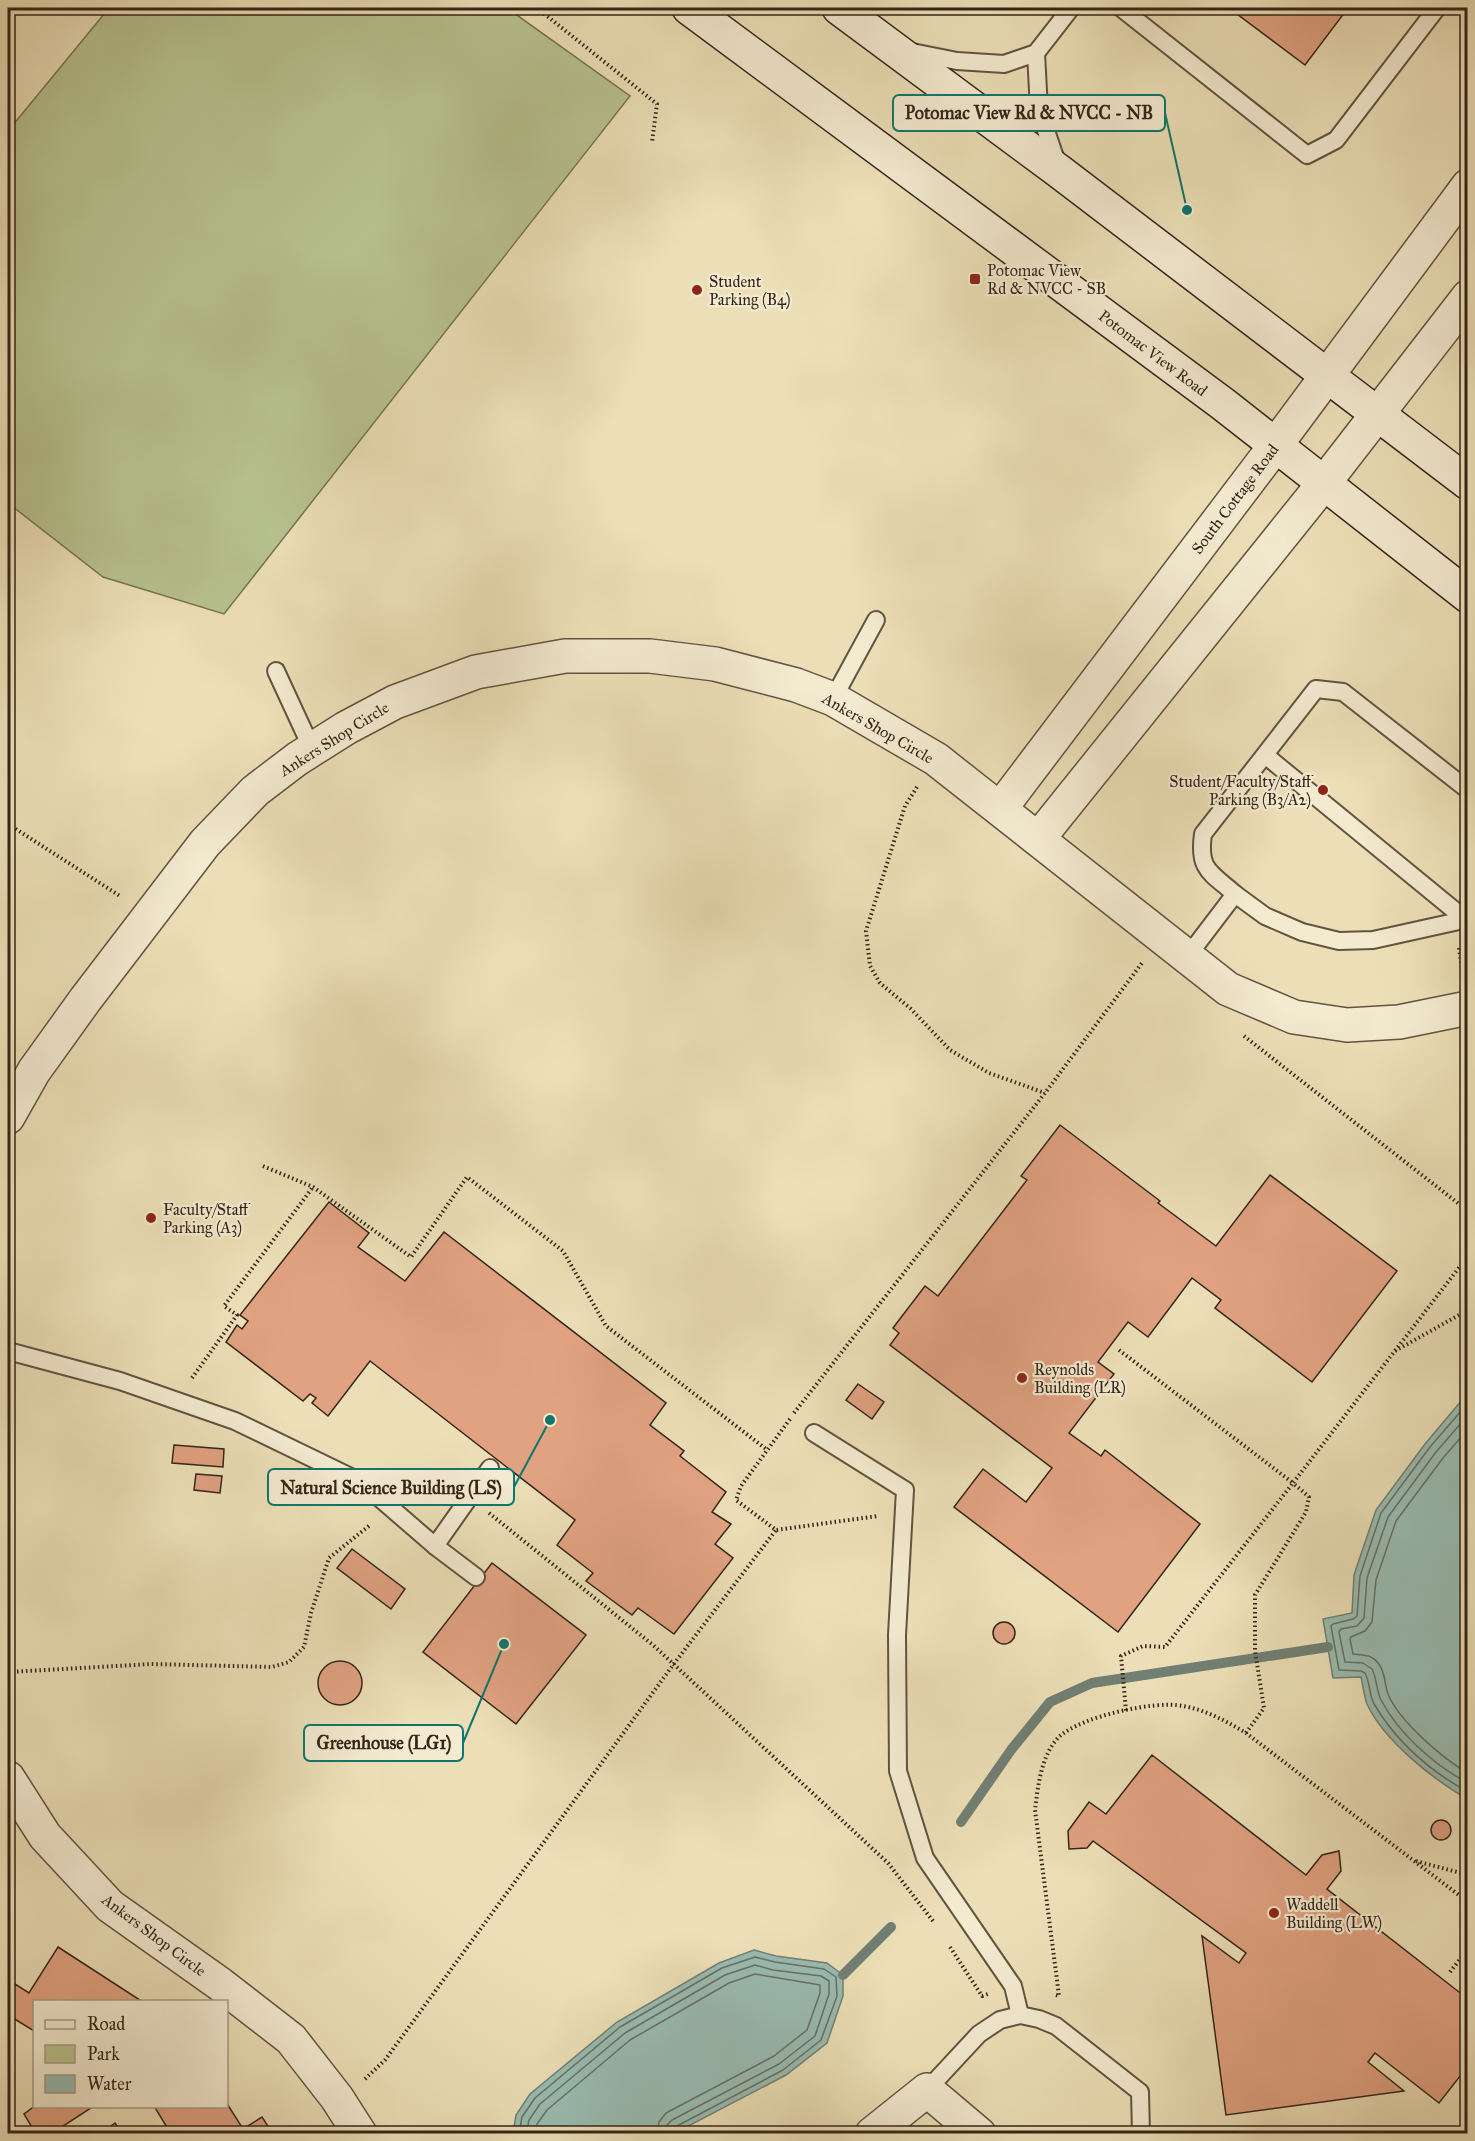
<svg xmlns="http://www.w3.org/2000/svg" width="1475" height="2141" font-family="'IM FELL Great Primer',serif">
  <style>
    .green { fill: #b7c28e; stroke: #767454; stroke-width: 1.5 }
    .water { fill: #99bcb2; stroke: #718075; stroke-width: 1.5 }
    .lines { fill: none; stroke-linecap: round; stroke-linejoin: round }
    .shore { stroke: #667066; stroke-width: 1.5 }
    .stream { stroke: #718075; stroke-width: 10 }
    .building { fill: #e1a282; stroke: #342519; stroke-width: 1.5 }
    .service-casing { stroke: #625440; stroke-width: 20 }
    .minor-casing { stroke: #625440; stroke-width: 36 }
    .tertiary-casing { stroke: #625440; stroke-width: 36 }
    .secondary-casing { stroke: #342519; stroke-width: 36 }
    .path { stroke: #342519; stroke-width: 4; stroke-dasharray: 1.5 3; stroke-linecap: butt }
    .service { stroke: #f3ead0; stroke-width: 16 }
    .minor { stroke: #f3ead0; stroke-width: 33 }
    .tertiary { stroke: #f3ead0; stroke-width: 33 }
    .secondary { stroke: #f3ead0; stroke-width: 33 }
    .poi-dot { fill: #8f2418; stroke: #f3ead0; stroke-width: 2 }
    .labels { text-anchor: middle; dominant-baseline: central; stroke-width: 4.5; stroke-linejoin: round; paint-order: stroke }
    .poi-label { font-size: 16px; fill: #342519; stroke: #f3ead0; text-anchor: start }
    .street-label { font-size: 16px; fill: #342519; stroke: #f3ead0 }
    .leader { fill: none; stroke: #0f766e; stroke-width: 2 }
    .callout-dot { fill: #0f766e; stroke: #f3ead0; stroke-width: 2 }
    .callout { fill: #f3ead0; stroke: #0f766e; stroke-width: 2 }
    .callout-label { font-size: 18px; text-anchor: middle; font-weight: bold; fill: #342519 }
  </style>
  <rect width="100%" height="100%" fill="#ecdfb7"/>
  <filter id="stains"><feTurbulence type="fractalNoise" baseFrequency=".00333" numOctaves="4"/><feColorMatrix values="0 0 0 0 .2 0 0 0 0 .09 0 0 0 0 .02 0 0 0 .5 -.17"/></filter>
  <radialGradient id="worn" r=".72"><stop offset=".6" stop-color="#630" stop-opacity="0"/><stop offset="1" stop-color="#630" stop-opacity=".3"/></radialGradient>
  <path class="green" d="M 109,8 L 507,8 L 630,96 L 224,614 L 103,577 L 8,503 L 8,131 Z"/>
  <g class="water">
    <path d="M 1467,1394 L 1467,1799 C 1433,1779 1384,1741 1367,1704 C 1364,1696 1363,1685 1361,1677 L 1333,1678 L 1323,1619 L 1352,1613 L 1354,1575 L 1376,1510 L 1425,1444 Z"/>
    <path d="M 754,1950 L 776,1956 L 827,1963 L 843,1975 L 843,1996 L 827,2043 L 786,2075 L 675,2133 L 513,2133 L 516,2115 L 530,2094 L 617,2022 L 719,1963 Z"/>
  </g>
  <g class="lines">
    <g class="shore">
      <path d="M 1468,1403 L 1430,1447 L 1381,1513 L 1360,1576 L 1357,1616 L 1353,1619 L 1333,1624 L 1331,1626 L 1339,1670 L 1361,1671 L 1365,1673 C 1370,1682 1369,1694 1374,1704 C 1396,1741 1430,1771 1468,1792"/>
      <path d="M 1468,1415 L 1436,1452 L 1388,1517 L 1367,1578 L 1364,1618 L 1357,1626 L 1341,1629 L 1339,1632 L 1345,1662 L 1363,1663 L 1372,1669 C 1377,1678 1376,1690 1381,1700 C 1399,1734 1434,1765 1468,1783"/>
      <path d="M 1468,1429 L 1443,1458 L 1396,1521 L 1376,1580 L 1372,1622 L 1365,1631 L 1351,1637 L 1350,1639 L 1353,1654 C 1362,1655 1371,1654 1378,1663 C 1386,1672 1384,1684 1388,1694 C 1399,1721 1443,1759 1468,1773"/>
      <path d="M 519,2134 L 522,2117 L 535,2098 L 620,2027 L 722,1968 L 755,1957 L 775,1962 L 824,1969 L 836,1977 L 837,1996 L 821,2040 L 783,2070 L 677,2126 L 673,2134"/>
      <path d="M 526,2134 L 529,2120 L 540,2104 L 625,2033 L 725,1975 L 755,1965 L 773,1970 L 821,1976 L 829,1981 L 829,1994 L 815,2036 L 779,2064 L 672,2120 L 667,2125 L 666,2134"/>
      <path d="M 535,2134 L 537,2124 L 547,2110 L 630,2040 L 729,1983 L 755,1974 L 820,1985 L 820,1993 L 807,2030 L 774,2056 L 666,2113 L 659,2122 L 657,2134"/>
    </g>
    <g class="stream">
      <path d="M 961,1822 L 1011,1750 L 1050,1702 L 1092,1683 L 1328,1647"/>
      <path d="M 843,1975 L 891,1927"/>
    </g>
  </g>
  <g class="building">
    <path d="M 1229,8 L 1348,8 L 1305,65 Z"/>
    <path d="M 1060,1125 L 1160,1201 L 1158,1203 L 1216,1246 L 1270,1175 L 1397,1271 L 1312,1382 L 1215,1308 L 1221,1300 L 1192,1278 L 1148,1337 L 1128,1322 L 1098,1362 L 1114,1374 L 1069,1433 L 1101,1456 L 1105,1450 L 1200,1524 L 1118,1632 L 954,1507 L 983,1469 L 1026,1502 L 1052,1468 L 890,1345 L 899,1333 L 893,1328 L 925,1286 L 938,1296 L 1027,1180 L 1021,1176 Z"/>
    <path d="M 329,1202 L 369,1233 L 358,1247 L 405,1281 L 444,1232 L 666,1403 L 650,1425 L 684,1451 L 680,1456 L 726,1492 L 712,1512 L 731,1524 L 715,1544 L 733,1558 L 674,1634 L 638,1608 L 632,1615 L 586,1581 L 593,1573 L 557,1545 L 575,1520 L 370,1361 L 328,1416 L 312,1403 L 316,1398 L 310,1394 L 303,1401 L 226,1342 L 237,1325 L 242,1329 L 248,1321 L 240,1315 Z"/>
    <path d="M 858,1384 L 884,1402 L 872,1419 L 846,1400 Z"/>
    <path d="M 174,1445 L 224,1449 L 223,1467 L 172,1463 Z"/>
    <path d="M 196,1474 L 222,1476 L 220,1493 L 194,1490 Z"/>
    <path d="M 352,1549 L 405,1589 L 391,1609 L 337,1568 Z"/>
    <path d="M 492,1563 L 586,1635 L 516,1724 L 423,1652 Z"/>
    <circle cx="1004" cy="1633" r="11"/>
    <circle cx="340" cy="1683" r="22"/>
    <path d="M 1152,1755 L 1306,1875 L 1322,1855 L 1339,1851 L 1341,1871 L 1327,1889 L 1468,1999 L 1468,2066 L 1439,2103 L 1375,2053 L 1368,2062 L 1404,2091 L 1226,2115 L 1202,1936 L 1239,1963 L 1246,1953 L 1093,1841 L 1087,1848 L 1069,1849 L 1068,1831 L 1089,1802 L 1106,1814 Z"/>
    <circle cx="1441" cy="1830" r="10"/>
    <path d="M 58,1947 L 143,2002 L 34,2002 L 34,2031 L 8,2015 L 8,1989 L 12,1982 L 29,1993 Z"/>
    <path d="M 226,2102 L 243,2129 L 262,2117 L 273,2134 L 171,2134 L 154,2106 L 226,2106 Z"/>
    <path d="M 35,2106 L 94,2106 L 51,2134 L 36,2134 L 24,2114 Z"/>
    <path d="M 115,2123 L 122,2134 L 100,2134 Z"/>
  </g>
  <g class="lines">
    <g class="service-casing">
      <g id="service">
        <path d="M 1121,8 L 1307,155 L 1336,140 L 1437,8"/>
        <path d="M 912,52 L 957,61 L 1004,64 L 1036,53 L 1071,8"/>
        <path d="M 1036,53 L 1039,110 L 1058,166"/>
        <path d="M 276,671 L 312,749"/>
        <path d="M 833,699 L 876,620"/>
        <path d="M 1265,755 L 1465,919"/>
        <path d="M 1235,894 C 1210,872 1198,870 1203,834 L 1316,689 L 1343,692 L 1468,790"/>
        <path d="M 1187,957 L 1235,894 L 1265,916 L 1302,932 L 1339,941 L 1373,940 L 1468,919"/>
        <path d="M 8,1351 L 120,1381 L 235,1421 L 361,1482 L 435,1546 L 476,1577"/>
        <path d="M 814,1433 L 905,1490 L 897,1635 L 898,1771 L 925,1858 L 1013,1986 L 1020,2015"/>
        <path d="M 435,1546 L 490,1468"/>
        <path d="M 927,2090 L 979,2034 L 1000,2020 L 1020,2015 L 1039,2019 L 1056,2026 L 1140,2092 L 1141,2134"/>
      </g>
    </g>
    <g class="minor-casing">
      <g id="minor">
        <path d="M 1000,809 L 1275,446"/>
        <path d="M 1038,839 L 1324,483"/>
        <path d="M 8,1117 L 34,1071 L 85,1000 L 205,843 L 255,791 L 297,759 L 346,728 L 395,702 L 476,672 L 565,656 L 650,656 L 715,664 L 796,685 L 833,699 L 936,759 L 1228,989 L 1294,1017 L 1347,1025 L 1399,1022 L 1468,1008"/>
        <path d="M 8,1778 L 45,1836 L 110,1906 L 220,1984 L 291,2039 L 337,2098 L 360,2134"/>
        <path d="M 872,2134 L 927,2090 L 979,2134"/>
      </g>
    </g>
    <g class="tertiary-casing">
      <g id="tertiary">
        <path d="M 1275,446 L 1468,186"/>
        <path d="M 1324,483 L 1468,297"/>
      </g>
    </g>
    <g class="secondary-casing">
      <g id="secondary">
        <path d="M 689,8 L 1223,404 L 1468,596"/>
        <path d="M 839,8 L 1060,172 L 1468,483"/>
      </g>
    </g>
    <g class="path">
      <path d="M 537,8 L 657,104 L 652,142"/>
      <path d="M 917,787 L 905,806 L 866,931 L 870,966 L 880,983 L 911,1009 L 950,1050 L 989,1073 L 1045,1093"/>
      <path d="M 8,824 L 120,896"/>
      <path d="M 1459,948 L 1463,976"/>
      <path d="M 1244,1036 L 1468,1211"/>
      <path d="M 263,1166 L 313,1187 L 411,1257 L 467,1177 L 563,1251 L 606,1326 L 766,1449"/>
      <path d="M 1119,1350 L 1293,1483 L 1165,1647 L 1143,1646 L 1121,1656 L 1126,1711"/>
      <path d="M 1395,1351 L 1468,1310"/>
      <path d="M 192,1378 L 237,1315 L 224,1306 L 313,1187"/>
      <path d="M 794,1413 L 1045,1093 L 1142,963"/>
      <path d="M 790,1419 L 741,1486 L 736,1500 L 776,1530 L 878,1516"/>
      <path d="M 489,1513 L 653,1645 L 888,1863 L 933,1921"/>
      <path d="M 8,1672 L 151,1664 L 272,1667 L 289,1662 L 304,1647 L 311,1613 L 329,1558 L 370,1525"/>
      <path d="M 1246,1733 L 1264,1708 L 1255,1651 L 1255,1595 L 1306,1512 L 1309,1497 L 1293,1483 L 1468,1256"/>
      <path d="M 1416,1861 L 1468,1875"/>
      <path d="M 950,1947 L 982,1996 L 988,1994"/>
      <path d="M 1450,1972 L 1468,1949"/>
      <path d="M 1056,1995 L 1059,1996 L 1035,1810 C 1038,1786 1041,1754 1060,1736 C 1081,1717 1154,1700 1183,1706 C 1206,1710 1226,1721 1246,1733 L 1468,1902"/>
      <path d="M 365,2079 L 385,2060 L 673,1665 L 776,1530"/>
    </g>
    <use href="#service" class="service"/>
    <use href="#minor" class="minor"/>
    <use href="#tertiary" class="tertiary"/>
    <use href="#secondary" class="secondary"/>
  </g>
  <g class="poi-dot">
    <rect x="969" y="273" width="12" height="12" rx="3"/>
    <circle cx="697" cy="290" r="6"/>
    <circle cx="1323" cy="790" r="6"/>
    <circle cx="151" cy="1218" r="6"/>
    <circle cx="1022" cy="1378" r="6"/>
    <circle cx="1274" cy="1913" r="6"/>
  </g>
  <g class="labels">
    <g class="poi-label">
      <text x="987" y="270">Potomac View<tspan x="987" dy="18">Rd &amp; NVCC - SB</tspan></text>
      <text x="709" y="281">Student<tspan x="709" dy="18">Parking (B4)</tspan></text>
      <text x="1311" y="781" text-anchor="end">Student/Faculty/Staff<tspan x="1311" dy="18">Parking (B3/A2)</tspan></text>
      <text x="163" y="1209">Faculty/Staff<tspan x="163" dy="18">Parking (A3)</tspan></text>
      <text x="1034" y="1369">Reynolds<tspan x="1034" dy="18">Building (LR)</tspan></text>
      <text x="1286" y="1904">Waddell<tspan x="1286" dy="18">Building (LW)</tspan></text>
    </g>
    <g class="street-label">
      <text transform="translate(1153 353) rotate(37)">Potomac View Road</text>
      <text transform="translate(1235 499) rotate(-53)">South Cottage Road</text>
      <text transform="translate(878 728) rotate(30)">Ankers Shop Circle</text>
      <text transform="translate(334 739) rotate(-32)">Ankers Shop Circle</text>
      <text transform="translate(154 1935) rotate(37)">Ankers Shop Circle</text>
    </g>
  </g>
  <path class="leader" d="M1187 210L1165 113M550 1420L514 1487M504 1644L463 1743"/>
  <g class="callout-dot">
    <circle cx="1187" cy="210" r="6"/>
    <circle cx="550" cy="1420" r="6"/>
    <circle cx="504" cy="1644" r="6"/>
  </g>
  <g class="callout">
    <rect x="893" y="95" width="272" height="36" rx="6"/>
    <rect x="268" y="1469" width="246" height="36" rx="6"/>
    <rect x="304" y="1725" width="159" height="36" rx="6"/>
  </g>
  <g class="callout-label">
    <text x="1029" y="119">Potomac View Rd &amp; NVCC - NB</text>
    <text x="391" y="1494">Natural Science Building (LS)</text>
    <text x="384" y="1749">Greenhouse (LG1)</text>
  </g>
  <rect width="1475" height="2141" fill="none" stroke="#ecdfb7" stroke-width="30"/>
  <rect x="9" y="9" width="1457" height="2123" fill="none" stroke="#342519" stroke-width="3"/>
  <rect x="15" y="15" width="1445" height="2111" fill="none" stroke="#342519" stroke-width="1.5"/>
  <rect x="33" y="2000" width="195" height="108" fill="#f3ead0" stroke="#a79b87" stroke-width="1.5"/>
  <rect x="45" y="2020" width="30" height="9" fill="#f3ead0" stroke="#a79b87" stroke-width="1.5"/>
  <text x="87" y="2030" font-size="18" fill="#342519">Road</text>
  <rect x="45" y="2045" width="30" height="18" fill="#b7c28e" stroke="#a79b87" stroke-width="1.5"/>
  <text x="87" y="2060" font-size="18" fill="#342519">Park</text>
  <rect x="45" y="2075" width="30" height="18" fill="#99bcb2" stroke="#a79b87" stroke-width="1.5"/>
  <text x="87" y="2090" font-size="18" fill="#342519">Water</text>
  <rect width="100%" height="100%" filter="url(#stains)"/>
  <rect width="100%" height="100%" fill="url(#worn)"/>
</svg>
